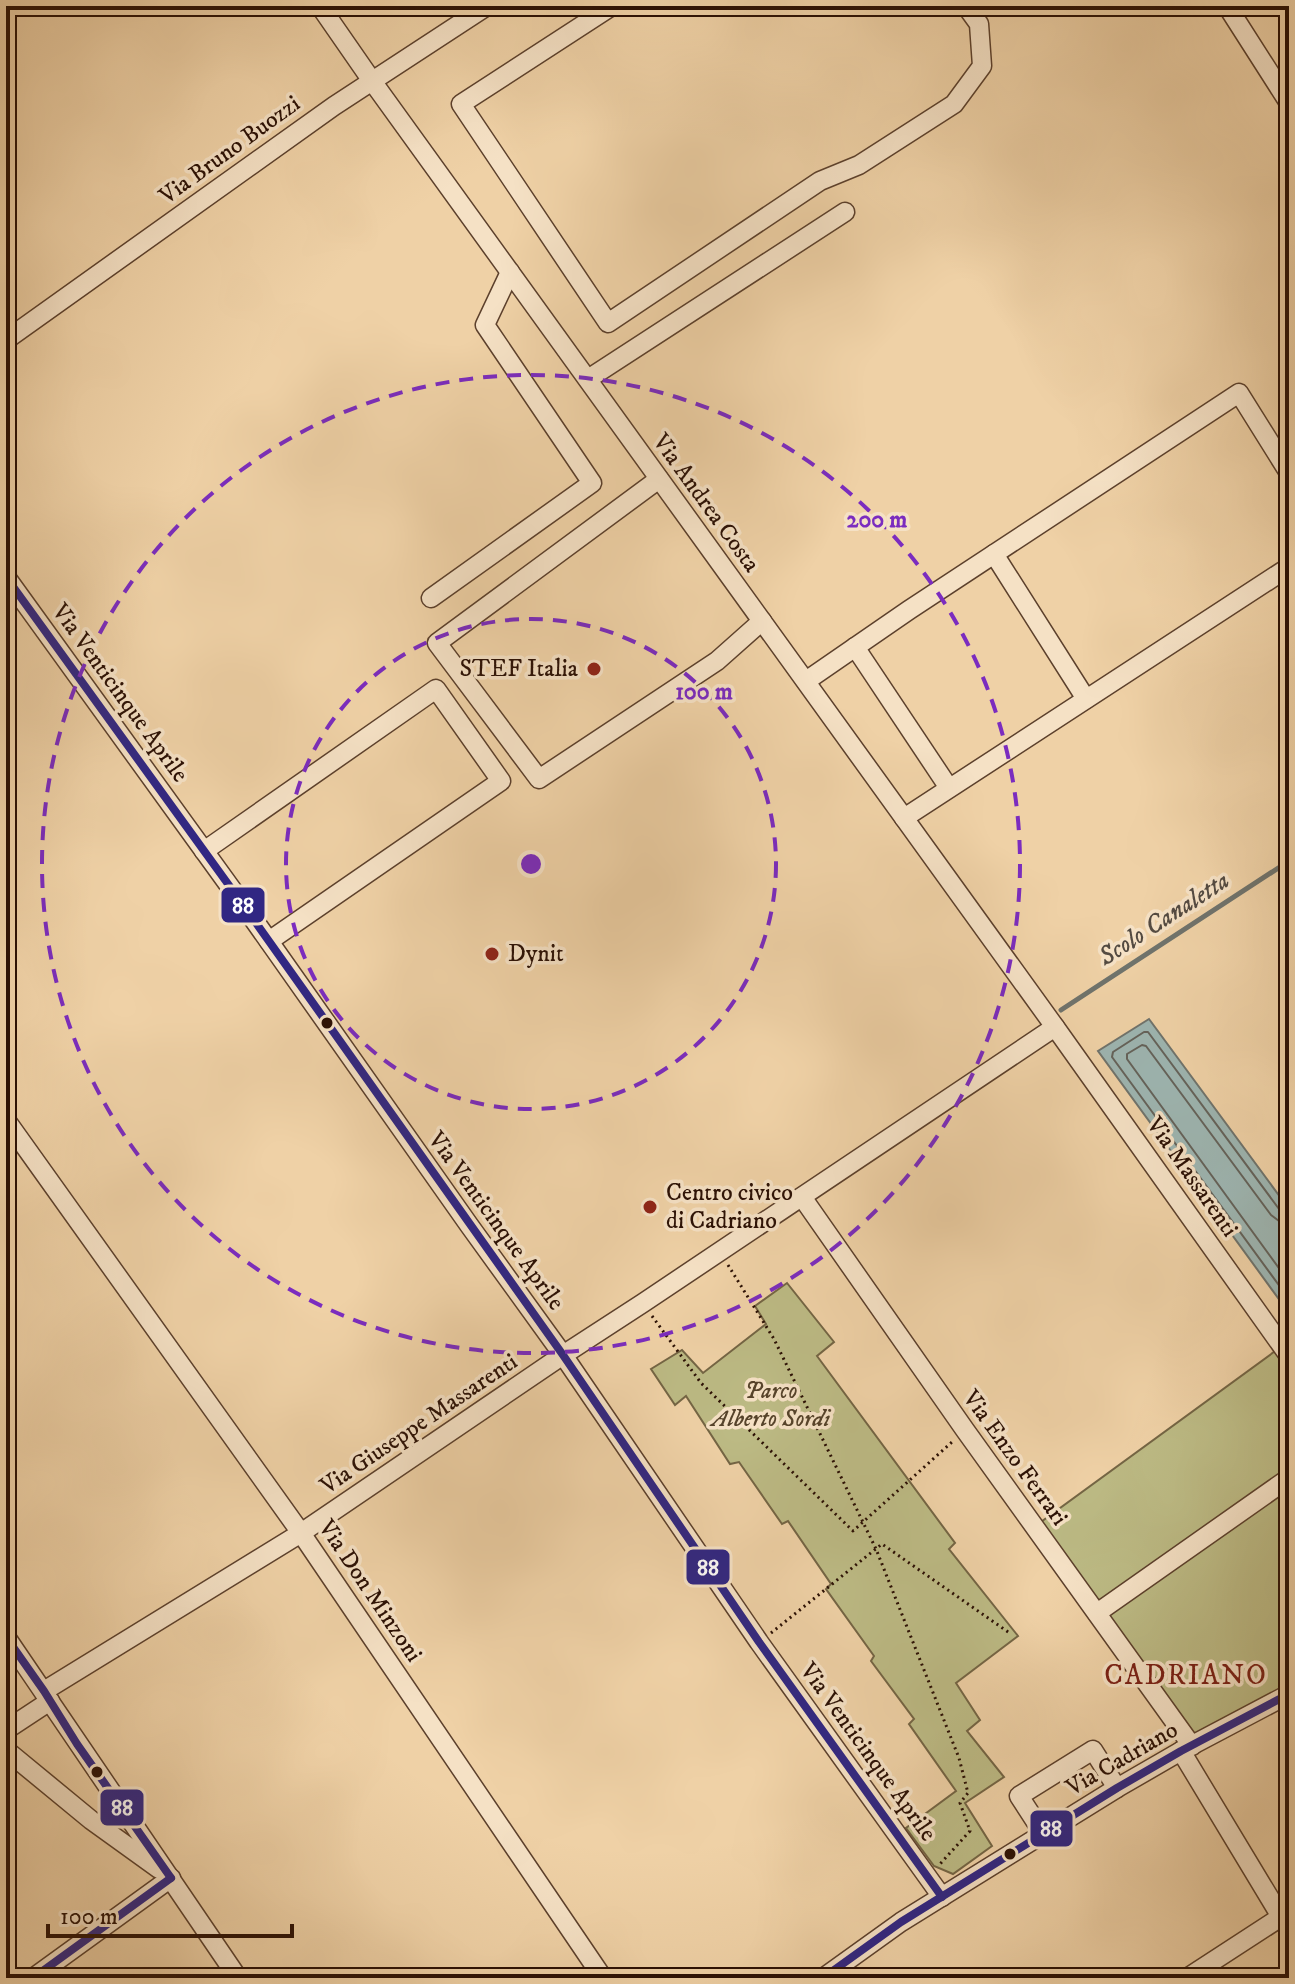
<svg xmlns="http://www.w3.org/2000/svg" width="1295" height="1984" font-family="'IM FELL DW Pica',serif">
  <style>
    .green { fill: #bcba84; stroke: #746544; stroke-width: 2 }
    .water { fill: #9db5b1; stroke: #6f736c; stroke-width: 2 }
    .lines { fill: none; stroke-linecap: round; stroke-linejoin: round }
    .shore { stroke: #64625a; stroke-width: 2 }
    .stream { stroke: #6f736c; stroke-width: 5 }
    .minor-casing { stroke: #5c402c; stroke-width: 21 }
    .path { stroke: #2b1004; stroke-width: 3; stroke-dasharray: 2 4; stroke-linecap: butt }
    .minor { stroke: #f5e1c5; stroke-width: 18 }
    .bus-1-casing { stroke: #f5e1c5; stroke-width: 14 }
    .bus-1 { stroke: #312783; stroke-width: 8 }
    .ring { fill: none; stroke: #7b2cbf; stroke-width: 4; stroke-dasharray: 14 10 }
    .poi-dot { fill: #8f2418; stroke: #f5e1c5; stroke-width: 3 }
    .bus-dot { fill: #2b1004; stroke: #f5e1c5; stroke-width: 3 }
    .labels { text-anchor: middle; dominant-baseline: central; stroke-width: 7; stroke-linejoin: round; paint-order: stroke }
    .street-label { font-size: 24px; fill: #2b1004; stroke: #f5e1c5 }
    .poi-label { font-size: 24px; fill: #2b1004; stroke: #f5e1c5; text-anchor: start }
    .park-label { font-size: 24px; font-style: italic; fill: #56432a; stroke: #f5e1c5 }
    .water-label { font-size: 26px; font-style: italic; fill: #534a41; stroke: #f5e1c5 }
    .quarter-label { font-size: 28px; letter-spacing: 2px; fill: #7a1f14; stroke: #f5e1c5 }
    .centre { fill: #7b2cbf; stroke: #f5e1c5; stroke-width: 4 }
    .ring-label { font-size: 24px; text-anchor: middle; font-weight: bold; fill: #7b2cbf; stroke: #f5e1c5; stroke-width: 7; stroke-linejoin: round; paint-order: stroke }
    .line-badge { stroke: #f5e1c5; stroke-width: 3 }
    .badge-label { font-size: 22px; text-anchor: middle; font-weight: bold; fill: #fff }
  </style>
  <rect width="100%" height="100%" fill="#efd1a6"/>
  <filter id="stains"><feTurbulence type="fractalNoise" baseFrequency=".0025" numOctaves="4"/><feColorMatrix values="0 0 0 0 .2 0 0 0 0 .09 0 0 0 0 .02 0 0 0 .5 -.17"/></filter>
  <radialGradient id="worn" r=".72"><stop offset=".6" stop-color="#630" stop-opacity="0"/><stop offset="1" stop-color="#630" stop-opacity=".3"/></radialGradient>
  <g class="green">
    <path d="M 787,1283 L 834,1342 L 817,1356 L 955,1543 L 949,1549 L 1018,1636 L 956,1683 L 980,1720 L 967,1731 L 1004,1777 L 965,1803 L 992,1846 L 953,1874 L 934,1866 L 906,1828 L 956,1791 L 909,1724 L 914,1719 L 871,1661 L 874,1656 L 826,1589 L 831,1584 L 788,1521 L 782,1524 L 739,1462 L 730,1464 L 686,1396 L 675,1405 L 651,1369 L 682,1350 L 703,1373 L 766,1324 L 755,1306 Z"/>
    <path d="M 1289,1341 L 1289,1693 L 1185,1751 L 1034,1527 Z"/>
  </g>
  <path class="water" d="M 1149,1019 L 1289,1209 L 1289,1313 L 1098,1051 Z"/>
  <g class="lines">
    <g class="shore">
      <path d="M 1289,1213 L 1284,1212 L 1279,1209 L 1148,1032 L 1144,1032 L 1113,1052 L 1112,1057 L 1289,1299"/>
      <path d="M 1289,1223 L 1279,1221 L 1271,1215 L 1146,1046 L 1142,1045 L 1127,1054 L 1127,1059 L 1289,1282"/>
    </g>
    <path class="stream" d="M 1061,1010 L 1289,861"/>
    <g class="minor-casing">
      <g id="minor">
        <path d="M 320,6 L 372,81 L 1055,1027 L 1289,1356"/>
        <path d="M 612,6 L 461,104 L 608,323 L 820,181 L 859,165 L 954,104 L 982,66 L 979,24 L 966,6"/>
        <path d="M 1227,6 L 1289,103"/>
        <path d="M 6,340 L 334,106 L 487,6"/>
        <path d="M 588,379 L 845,212"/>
        <path d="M 659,479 L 437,643 L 539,779 L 717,661 L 762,621"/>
        <path d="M 994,554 L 1086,699"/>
        <path d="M 6,577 L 249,913 L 469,1225 L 563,1355 L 759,1642 L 942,1897"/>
        <path d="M 431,598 L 592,483 L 485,325 L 510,272"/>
        <path d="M 855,647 L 949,788"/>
        <path d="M 806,681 L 909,610 L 1239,393 L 1289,473"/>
        <path d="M 904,818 L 1289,567"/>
        <path d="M 204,851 L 436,689 L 501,781 L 269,941"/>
        <path d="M 6,1120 L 301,1533 L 603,1978"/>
        <path d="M 802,1197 L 965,1430 L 1192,1746"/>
        <path d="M 1097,1613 L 1289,1478"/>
        <path d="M 6,1637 L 238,1978"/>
        <path d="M 44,1691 L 301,1533 L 563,1355 L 643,1303 L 1055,1027"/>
        <path d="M 6,1730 L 50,1701"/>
        <path d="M 6,1750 L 91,1820 L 159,1869"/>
        <path d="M 1181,1751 L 1289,1930"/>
        <path d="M 1043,1833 L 1019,1796 L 1093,1750 L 1117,1788"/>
        <path d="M 33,1978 L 171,1878"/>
        <path d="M 823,1978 L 901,1922 L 1117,1788 L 1181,1751 L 1289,1694"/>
        <path d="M 1187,1978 L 1281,1917"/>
      </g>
    </g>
    <g class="path">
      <path d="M 728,1265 L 774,1339 L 876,1549 L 959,1758 L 968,1793 L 960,1803 L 970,1831 L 940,1864"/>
      <path d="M 652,1316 L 701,1383 L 853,1531 L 952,1442"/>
      <path d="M 771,1633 L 882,1544 L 1011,1634"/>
    </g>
    <use href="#minor" class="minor"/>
    <g class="bus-1-casing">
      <g id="bus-1">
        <path d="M 6,577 L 249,913 L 563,1355 L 759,1642 L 942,1897"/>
        <path d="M 6,1637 L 44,1691 L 77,1744 L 171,1878"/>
        <path d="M 33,1978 L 171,1878"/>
        <path d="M 823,1978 L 901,1922 L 1117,1788 L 1181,1751 L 1289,1694"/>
      </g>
    </g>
    <use href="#bus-1" class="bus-1"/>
  </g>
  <g class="ring">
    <circle cx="531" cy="864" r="245"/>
    <circle cx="531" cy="864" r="489"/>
  </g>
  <g class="poi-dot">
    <circle cx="594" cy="669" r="8"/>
    <circle cx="492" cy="954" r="8"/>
    <circle cx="650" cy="1207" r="8"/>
  </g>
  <g class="bus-dot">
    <circle cx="327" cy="1023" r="7"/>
    <circle cx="97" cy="1772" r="7"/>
    <circle cx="1010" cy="1854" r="7"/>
  </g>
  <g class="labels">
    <g class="street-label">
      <text transform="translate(230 150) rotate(-36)">Via Bruno Buozzi</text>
      <text transform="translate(706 503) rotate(54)">Via Andrea Costa</text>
      <text transform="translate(120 693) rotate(54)">Via Venticinque Aprile</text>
      <text transform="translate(1192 1177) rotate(55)">Via Massarenti</text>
      <text transform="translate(496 1221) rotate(54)">Via Venticinque Aprile</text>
      <text transform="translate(419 1424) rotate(-34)">Via Giuseppe Massarenti</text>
      <text transform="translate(1015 1458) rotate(54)">Via Enzo Ferrari</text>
      <text transform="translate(370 1591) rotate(56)">Via Don Minzoni</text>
      <text transform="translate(868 1752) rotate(54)">Via Venticinque Aprile</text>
      <text transform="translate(1122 1759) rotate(-30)">Via Cadriano</text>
    </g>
    <g class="poi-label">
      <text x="578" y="669" text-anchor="end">STEF Italia</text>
      <text x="508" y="954">Dynit</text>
      <text x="666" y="1193">Centro civico<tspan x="666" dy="28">di Cadriano</tspan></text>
    </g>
    <g class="park-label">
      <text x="771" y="1391">Parco<tspan x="771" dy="28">Alberto Sordi</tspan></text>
    </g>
    <g class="water-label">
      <text transform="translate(1164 919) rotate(-33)">Scolo Canaletta</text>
    </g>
    <g class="quarter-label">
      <text x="1186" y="1675">CADRIANO</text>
    </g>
  </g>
  <circle cx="531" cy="864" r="12" class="centre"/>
  <g class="ring-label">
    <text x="877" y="527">200 m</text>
    <text x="704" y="699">100 m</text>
  </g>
  <g class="line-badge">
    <rect x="220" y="886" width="46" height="38" rx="8" fill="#312783"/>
    <rect x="685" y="1548" width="46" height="38" rx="8" fill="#312783"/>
    <rect x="99" y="1788" width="46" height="39" rx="8" fill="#312783"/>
    <rect x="1029" y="1809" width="45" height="39" rx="8" fill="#312783"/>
  </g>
  <g class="badge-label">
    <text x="243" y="913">88</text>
    <text x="708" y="1575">88</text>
    <text x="122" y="1815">88</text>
    <text x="1051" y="1836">88</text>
  </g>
  <rect width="1295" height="1984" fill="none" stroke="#efd1a6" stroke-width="32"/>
  <rect x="8" y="8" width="1279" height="1968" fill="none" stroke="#2b1004" stroke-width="4"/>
  <rect x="16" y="16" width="1263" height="1952" fill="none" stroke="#2b1004" stroke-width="2"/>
  <path d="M48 1924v12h244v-12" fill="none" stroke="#2b1004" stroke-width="4"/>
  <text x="60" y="1924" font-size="24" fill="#2b1004" stroke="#f5e1c5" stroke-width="6" paint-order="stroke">100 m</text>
  <rect width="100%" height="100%" filter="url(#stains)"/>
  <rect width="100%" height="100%" fill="url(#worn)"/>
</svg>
